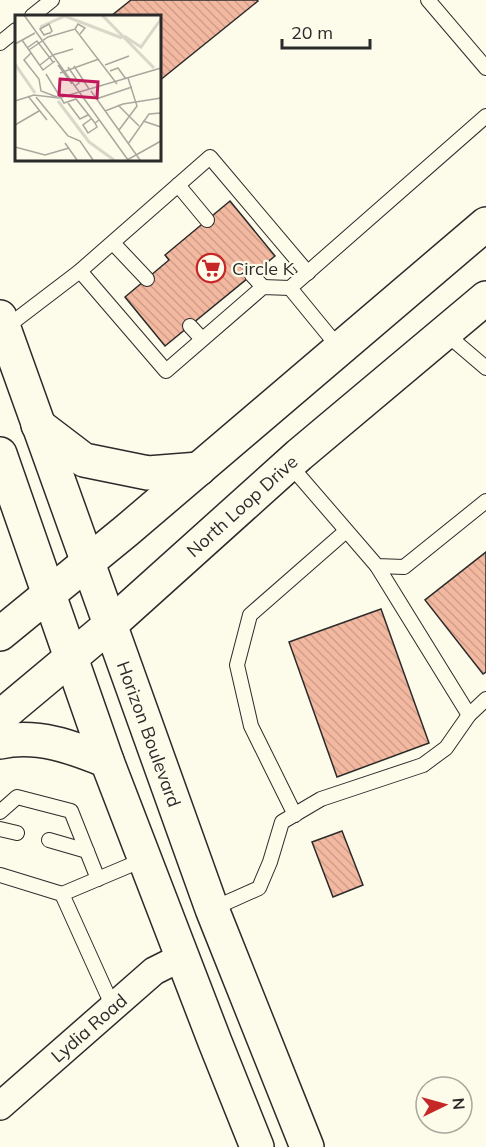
<svg xmlns="http://www.w3.org/2000/svg" width="486" height="1147" font-family="Mulish,sans-serif">
  <style>
    .building { fill: url(#building-back-hatch); stroke: #2b2b2b; stroke-width: 1.5 }
    .lines { fill: none; stroke-linecap: round; stroke-linejoin: round }
    .service-casing { stroke: #2b2b2b; stroke-width: 16 }
    .minor-casing { stroke: #2b2b2b; stroke-width: 30 }
    .secondary-casing { stroke: #2b2b2b; stroke-width: 36 }
    .service { stroke: #fdfbea; stroke-width: 14 }
    .minor { stroke: #fdfbea; stroke-width: 27 }
    .secondary { stroke: #fdfbea; stroke-width: 33 }
    .labels { text-anchor: middle; dominant-baseline: central; stroke-width: 4.5; stroke-linejoin: round; paint-order: stroke }
    .poi-label { font-size: 18px; fill: #2b2b2b; stroke: #fdfbea; text-anchor: start }
    .street-label { font-size: 18px; fill: #2b2b2b; stroke: #fdfbea }
    .inset-river { fill: none; stroke: #d8d7c9; stroke-width: 3 }
    .inset-road { fill: none; stroke: #a9a89e; stroke-width: 1.5 }
    .view { fill: #c2185b; fill-opacity: 0.15; stroke: #c2185b; stroke-width: 3 }
    .inset-edge { fill: none; stroke: #2b2b2b; stroke-width: 3 }
  </style>
  <defs>
    <pattern id="building-back-hatch" width="6" height="6" patternUnits="userSpaceOnUse" patternTransform="scale(1.5)"><rect width="6" height="6" fill="#f2b8a0"/><path d="M-1 5l2 2M0 0l6 6M5-1l2 2" fill="none" stroke="#d09e8a"/></pattern>
  </defs>
  <rect width="100%" height="100%" fill="#fdfbea"/>
  <g class="building">
    <path d="M 131,0 L 257,0 L 258,1 L 159,81 L 159,16 L 111,16 Z"/>
    <path d="M 230,201 L 275,256 L 165,346 L 125,297 L 169,260 L 165,255 Z"/>
    <path d="M 486,552 L 486,672 L 483,674 L 425,600 Z"/>
    <path d="M 381,609 L 429,743 L 337,777 L 289,642 Z"/>
    <path d="M 342,831 L 363,885 L 333,897 L 312,842 Z"/>
  </g>
  <g class="lines">
    <g class="service-casing">
      <g id="service">
        <path d="M 428,0 L 486,68"/>
        <path d="M 32,16 L 52,0"/>
        <path d="M 0,43 L 16,30"/>
        <path d="M 178,185 L 207,220"/>
        <path d="M 113,243 L 147,279"/>
        <path d="M 80,271 L 166,371 L 263,287 L 290,288"/>
        <path d="M 252,275 L 263,287"/>
        <path d="M 190,326 L 202,339"/>
        <path d="M 4,329 L 80,271 L 210,157 L 308,273"/>
        <path d="M 445,333 L 486,368"/>
        <path d="M 340,349 L 290,288 L 486,116"/>
        <path d="M 289,464 L 377,566 L 404,567 L 486,501"/>
        <path d="M 377,566 L 469,715"/>
        <path d="M 0,812 L 17,797 L 71,811 L 98,879"/>
        <path d="M 295,815 L 251,726 L 237,665 L 250,615 L 346,531"/>
        <path d="M 0,829 L 17,833"/>
        <path d="M 49,840 L 87,851"/>
        <path d="M 0,875 L 62,894 L 113,1007"/>
        <path d="M 62,894 L 145,859"/>
        <path d="M 212,909 L 259,888 L 270,862 L 282,822 L 321,799 L 423,765 L 446,748 L 469,715 L 486,699"/>
      </g>
    </g>
    <g class="minor-casing">
      <path id="minor" d="M 0,1106 L 154,971 L 182,957"/>
    </g>
    <g class="secondary-casing">
      <g id="secondary">
        <path d="M 0,317 L 212,909 L 307,1147"/>
        <path d="M 38,425 L 84,460 L 148,473 L 199,469"/>
        <path d="M 0,454 L 107,761 L 215,1042 L 257,1147"/>
        <path d="M 0,634 L 126,531 L 486,224"/>
        <path d="M 0,717 L 110,625 L 299,455 L 486,298"/>
        <path d="M 0,742 C 37,734 73,747 107,761"/>
      </g>
    </g>
    <use href="#service" class="service"/>
    <use href="#minor" class="minor"/>
    <use href="#secondary" class="secondary"/>
  </g>
  <defs>
    <g id="supermarket-ring" transform="scale(1.5)"><circle r="9.5" fill="#fdfbea" stroke="#c62828" stroke-width="1.5"/><path d="M-6-5.5h2.5l.6 2H6L4.5 2H-2.5L-4.4-4H-6ZM-1.5 3.2a1.3 1.3 0 1 0 .1 0ZM3 3.2a1.3 1.3 0 1 0 .1 0Z" fill="#c62828"/></g>
  </defs>
  <g fill-rule="evenodd">
    <use href="#supermarket-ring" x="211" y="268"/>
  </g>
  <g class="labels">
    <g class="poi-label">
      <text x="232" y="268">Circle K</text>
    </g>
    <g class="street-label">
      <text transform="translate(242 506) rotate(-42)">North Loop Drive</text>
      <text transform="translate(149 734) rotate(70)">Horizon Boulevard</text>
      <text transform="translate(89 1028) rotate(-41)">Lydia Road</text>
    </g>
  </g>
  <g transform="translate(15 15)">
    <rect width="146" height="146" fill="#fdfbea"/>
    <path class="inset-river" d="M 87,0 L 139,53M 25,12 L 50,1 L 107,23M 109,21 L 126,32 L 146,4M 0,49 L 20,78M 43,86 L 74,127 L 99,145"/>
    <path class="inset-road" d="M 9,0 L 113,145M 60,14 L 63,9 L 70,13 L 65,19M 34,18 L 29,20 L 25,14 L 34,9 L 37,16 L 34,19M 7,25 L 28,55 L 40,46M 0,29 L 20,18M 12,33 L 22,26 L 38,47M 14,35 L 33,22 L 60,14 L 102,69M 16,38 L 9,45 L 24,64 L 26,76 L 42,82M 25,50 L 38,40 L 58,34M 43,50 L 57,69M 90,50 L 114,41M 59,51 L 74,74M 53,52 L 64,68 L 60,71M 95,56 L 103,53 L 111,64M 45,58 L 84,44M 31,59 L 49,88 L 61,84 L 80,108 L 84,105M 76,76 L 125,145M 13,81 L 32,105M 21,82 L 53,121 L 65,126 L 78,145M 81,84 L 117,72M 0,86 L 19,80 L 44,83 L 146,53M 53,88 L 65,104 L 73,100M 103,90 L 124,111M 90,96 L 108,89 L 146,83M 76,104 L 68,110 L 73,118 L 82,112 L 80,108M 128,106 L 146,112M 0,110 L 24,96M 104,115 L 122,91 L 113,63M 50,128 L 62,145M 113,129 L 134,99 L 146,98M 0,132 L 30,140 L 54,133M 112,145 L 146,126"/>
    <path class="view" d="M 45,64 L 83,67 L 82,83 L 44,80 Z"/>
    <rect width="146" height="146" class="inset-edge"/>
  </g>
  <g transform="translate(444 1105) rotate(85)"><circle r="28" fill="#fdfbea" stroke="#a9a89e" stroke-width="1.5"/>
  <path d="M0-4.5L10 22L0 15L-10 22Z" fill="#c62828"/>
  <text y="-9" font-size="16" font-weight="bold" text-anchor="middle" fill="#2b2b2b">N</text>
  </g>
  <path d="M282 39v9h88v-9" fill="none" stroke="#2b2b2b" stroke-width="3"/>
  <text x="291" y="39" font-size="18" fill="#2b2b2b" stroke="#fdfbea" stroke-width="4.5" paint-order="stroke">20 m</text>
</svg>
